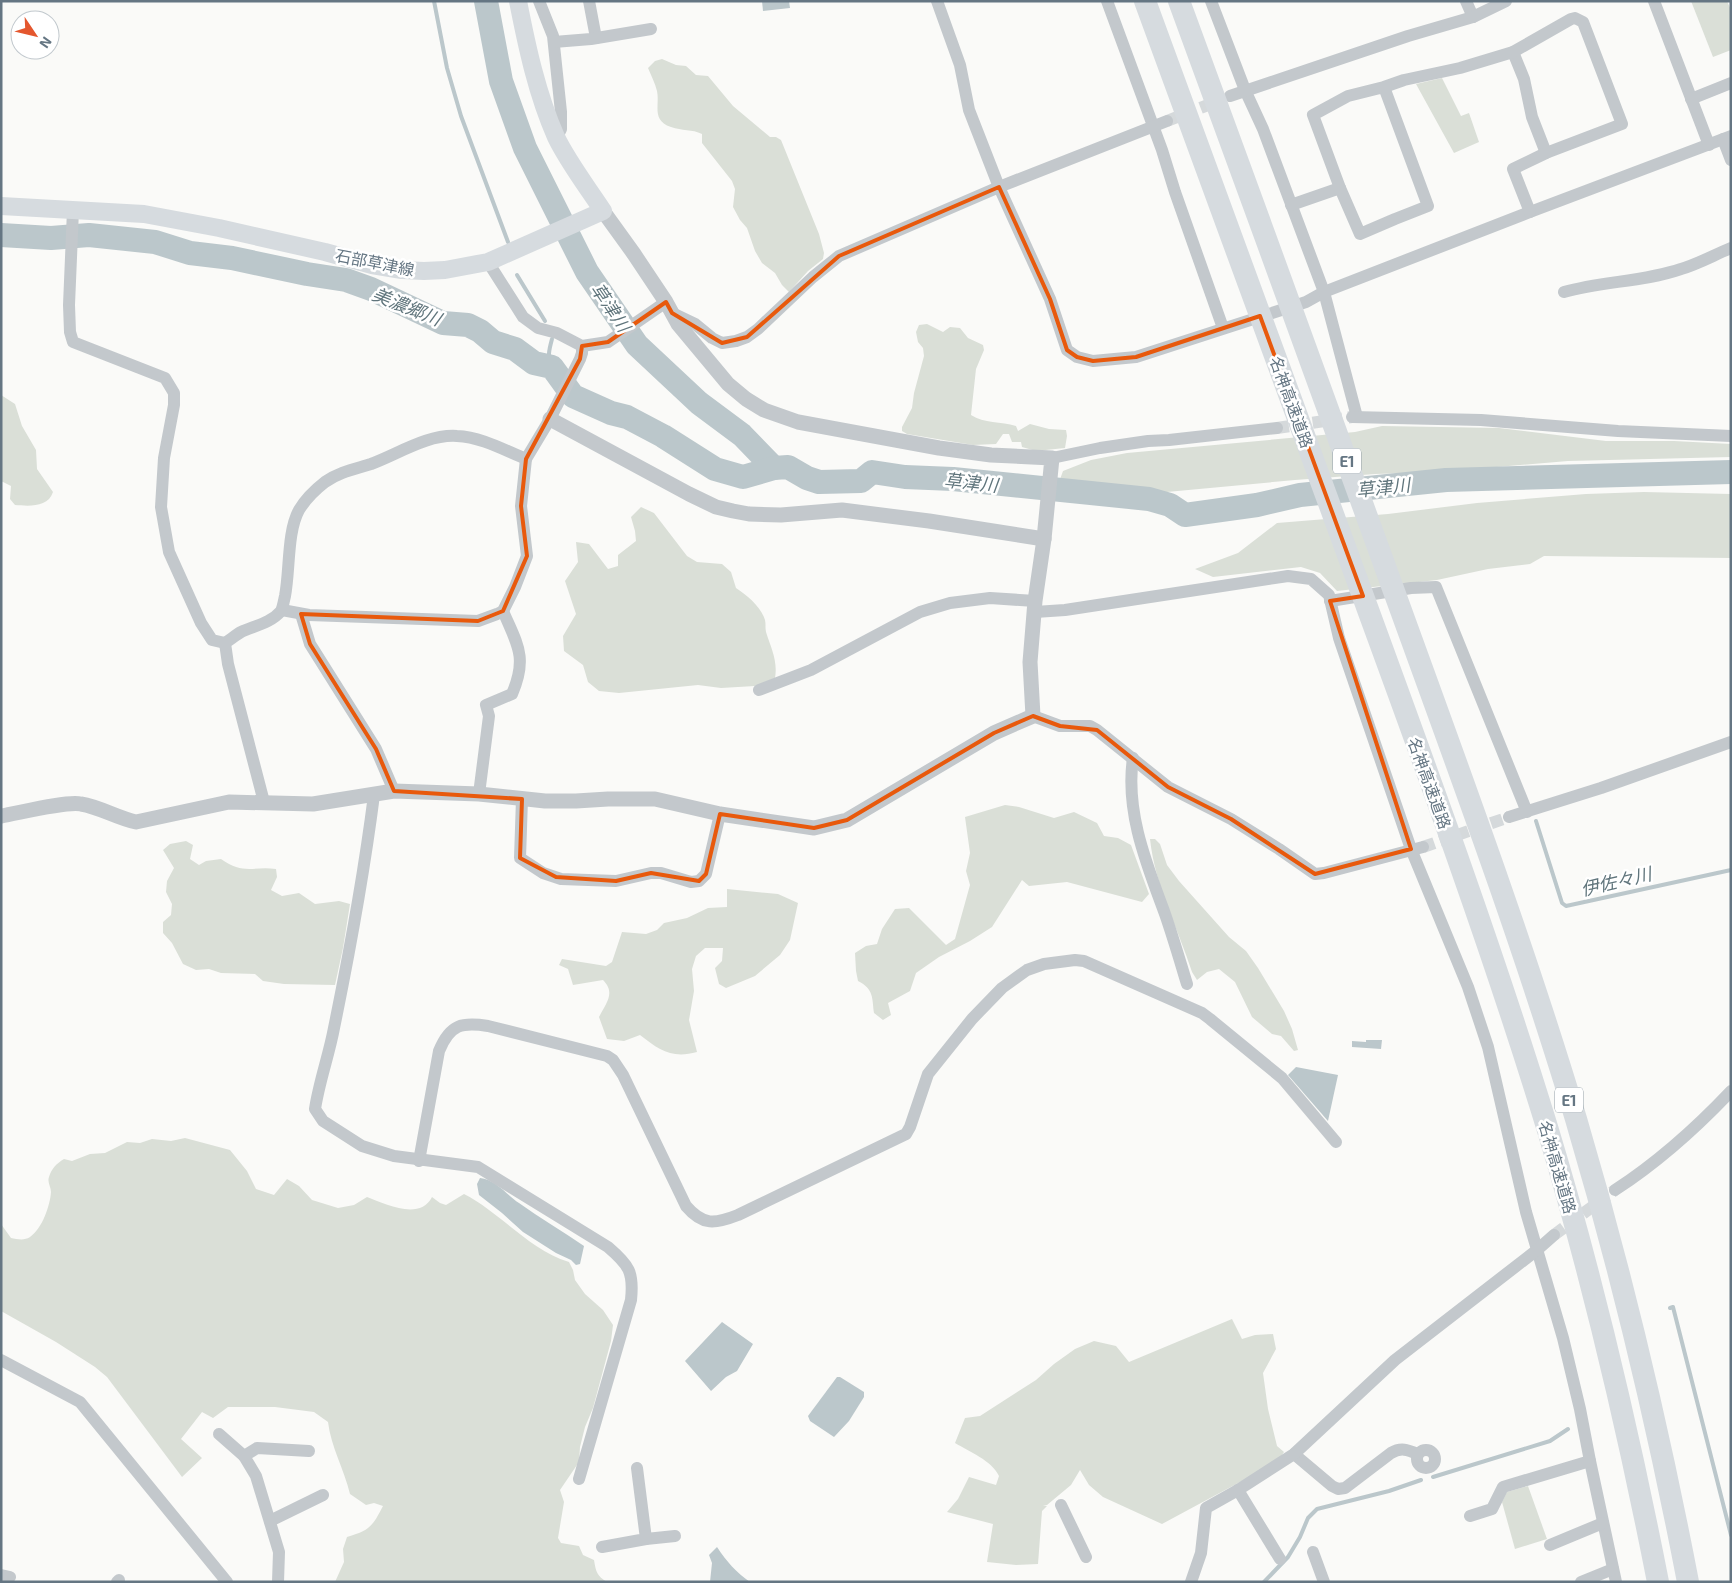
<svg xmlns="http://www.w3.org/2000/svg" width="1732" height="1583" font-family="'Exo 2','Noto Sans JP',sans-serif">
  <style>
    .green { fill: #dadfd7 }
    .water { fill: #bbc7cb }
    .lines { fill: none; stroke-linecap: round; stroke-linejoin: round }
    .stream { stroke: #bbc7cb; stroke-width: 4 }
    .river { stroke: #bbc7cb; stroke-width: 24 }
    .minor-tunnel { stroke: #d5d9db; stroke-width: 12; stroke-dasharray: 12 6; stroke-linecap: butt }
    .minor { stroke: #c3c8cc; stroke-width: 12 }
    .tertiary { stroke: #c3c8cc; stroke-width: 15 }
    .secondary { stroke: #d6dbdf; stroke-width: 18 }
    .motorway { stroke: #d6dbdf; stroke-width: 22 }
    .marked { fill: none; stroke: #e8590c; stroke-width: 4; stroke-linejoin: round }
    .labels { text-anchor: middle; dominant-baseline: central; stroke-width: 5; stroke-linejoin: round; paint-order: stroke }
    .shield { fill: #fff; stroke: #939fa8; stroke-width: 1 }
    .shield-label { font-size: 15px; font-weight: bold; fill: #657683 }
    .street-label { font-size: 16px; fill: #657683; stroke: #fff }
    .water-label { font-size: 18px; font-style: italic; fill: #60757c; stroke: #fff }
  </style>
  <rect width="100%" height="100%" fill="#fafaf8"/>
  <g class="green">
    <path d="M 1691,1 L 1727,1 L 1731,10 L 1731,50 L 1713,57 Z"/>
    <path d="M 662,59 L 676,65 L 686,66 L 696,75 L 708,76 L 733,106 L 770,137 L 776,137 L 781,140 L 819,234 L 824,253 L 823,259 L 808,271 L 789,292 L 782,285 L 775,273 L 762,263 L 755,251 L 747,228 L 740,220 L 733,207 L 735,189 L 732,181 L 702,143 L 702,134 C 692,129 682,131 671,127 C 651,120 660,105 657,91 C 655,83 651,75 648,68 L 655,61 Z"/>
    <path d="M 1442,78 L 1461,116 L 1469,113 L 1479,142 L 1454,153 L 1416,84 Z"/>
    <path d="M 927,324 L 943,332 L 950,327 L 960,328 L 968,338 L 983,345 L 984,350 L 976,369 L 971,415 C 984,424 1001,421 1016,426 L 1018,431 L 1030,424 L 1049,429 L 1066,430 L 1067,436 L 1065,448 L 1036,451 L 1022,447 L 1021,442 L 1012,442 L 1009,434 L 1003,434 L 996,444 L 973,445 L 907,434 L 902,431 L 902,427 L 912,408 L 914,393 L 924,356 L 923,348 L 918,342 L 916,332 L 919,325 Z"/>
    <path d="M 1,395 L 15,404 L 22,426 L 36,450 L 37,469 L 53,492 C 48,508 28,506 15,505 L 10,499 L 11,486 L 1,481 Z"/>
    <path d="M 1382,426 L 1499,428 L 1606,441 L 1674,441 L 1731,444 L 1731,457 L 1568,461 L 1438,472 L 1375,474 L 1295,480 L 1156,493 L 1109,488 L 1058,485 L 1063,471 L 1091,460 L 1127,453 L 1355,432 Z"/>
    <path d="M 1644,492 L 1731,494 L 1731,558 L 1544,556 L 1530,564 L 1488,569 L 1437,580 L 1337,591 L 1320,573 L 1301,567 L 1213,577 L 1195,569 L 1238,553 L 1277,523 L 1388,514 L 1477,503 L 1586,494 Z"/>
    <path d="M 641,507 L 654,513 L 687,556 L 697,562 L 722,564 L 731,572 L 736,588 C 747,595 761,607 765,620 C 766,624 765,628 766,632 C 771,648 778,661 775,678 L 755,686 L 721,688 L 698,685 L 619,693 L 599,691 L 588,682 L 583,665 L 564,651 L 563,636 L 576,614 L 565,581 L 578,562 L 576,542 L 589,544 L 608,569 L 618,566 L 618,555 L 636,541 L 635,531 L 631,517 Z"/>
    <path d="M 1005,805 L 1019,807 L 1054,818 L 1074,812 L 1097,823 L 1104,836 L 1118,838 L 1131,845 L 1149,894 L 1142,902 L 1067,882 L 1029,886 L 1022,880 L 992,927 L 970,941 L 939,957 L 916,973 L 910,991 L 888,1003 L 891,1015 L 883,1020 L 874,1013 C 872,998 874,989 858,981 L 856,971 L 855,953 L 866,946 L 877,944 L 882,929 L 895,909 L 909,908 L 946,945 L 955,939 L 970,885 L 966,871 L 970,853 L 965,817 Z"/>
    <path d="M 1150,839 L 1155,839 L 1160,844 L 1167,865 L 1179,881 L 1229,937 L 1246,951 L 1258,968 L 1284,1011 L 1292,1029 L 1298,1050 L 1294,1051 L 1281,1036 L 1272,1034 L 1252,1017 L 1235,982 L 1219,969 L 1207,972 L 1197,980 L 1192,972 C 1178,928 1155,886 1150,839 Z"/>
    <path d="M 186,841 L 193,845 L 190,859 L 199,865 L 206,861 L 221,859 C 243,875 253,866 276,869 L 277,877 L 271,890 L 282,896 L 299,893 L 315,904 L 339,901 L 350,904 L 343,948 L 335,985 L 284,984 L 263,981 L 255,974 L 221,973 L 209,969 L 196,970 L 183,964 L 172,943 L 163,933 L 163,922 L 171,915 L 172,904 L 166,892 L 167,881 L 174,868 L 163,850 L 170,844 Z"/>
    <path d="M 727,889 L 778,894 L 798,903 L 790,940 L 780,955 L 755,976 L 726,988 L 719,984 L 715,968 L 722,961 L 723,948 L 705,948 L 696,956 L 692,969 L 694,991 L 689,1020 L 697,1052 C 672,1059 659,1050 640,1035 L 624,1041 L 607,1039 L 599,1017 C 606,1003 616,993 603,980 L 573,985 L 568,969 L 559,965 L 562,959 L 606,966 L 612,962 L 622,932 L 646,934 L 657,930 L 664,923 L 687,918 L 708,908 L 727,907 Z"/>
    <path d="M 185,1138 L 230,1150 L 247,1171 L 256,1189 L 274,1195 L 287,1179 L 299,1186 L 312,1200 L 338,1208 L 354,1205 L 367,1197 C 385,1204 420,1221 432,1197 L 440,1203 L 446,1205 L 464,1194 C 501,1213 528,1249 569,1262 L 573,1270 L 575,1280 L 585,1294 L 603,1310 L 613,1325 L 611,1341 L 593,1408 L 585,1427 L 580,1447 L 579,1462 L 560,1490 L 564,1502 L 558,1538 L 561,1543 L 579,1546 L 583,1555 L 594,1560 C 596,1572 597,1576 607,1582 L 335,1582 L 344,1562 L 343,1549 L 347,1537 C 370,1530 372,1527 383,1506 L 374,1503 L 366,1505 L 350,1494 C 344,1469 331,1447 328,1422 L 314,1412 L 275,1407 L 228,1407 L 213,1418 L 202,1412 L 181,1439 L 202,1458 L 182,1477 L 107,1377 L 95,1367 L 56,1342 L 1,1311 L 1,1224 L 11,1238 C 17,1239 24,1241 30,1237 C 42,1229 50,1206 51,1192 C 51,1187 47,1182 49,1177 C 52,1168 56,1164 64,1159 L 72,1161 L 90,1154 L 105,1153 L 127,1142 L 140,1143 L 152,1139 L 171,1141 Z"/>
    <path d="M 1232,1319 L 1242,1339 L 1255,1335 L 1273,1334 L 1276,1349 L 1263,1373 L 1268,1409 L 1277,1446 L 1284,1452 L 1277,1462 L 1162,1524 L 1103,1497 L 1089,1485 L 1080,1470 L 1071,1485 L 1047,1505 L 1043,1505 L 1047,1506 L 1042,1511 L 1038,1564 L 1016,1565 L 987,1562 L 993,1524 L 947,1512 L 958,1499 L 969,1477 L 996,1485 L 999,1476 C 991,1460 970,1452 955,1443 L 965,1418 L 980,1416 L 1036,1380 L 1054,1364 L 1075,1349 L 1094,1341 L 1116,1346 L 1129,1362 Z"/>
    <path d="M 1528,1486 L 1547,1539 L 1515,1549 L 1502,1502 L 1507,1492 Z"/>
  </g>
  <g class="water">
    <path d="M 762,1 L 789,1 L 790,8 L 763,11 Z"/>
    <path d="M 1366,1040 L 1382,1040 L 1381,1049 L 1352,1047 L 1352,1041 L 1366,1042 Z"/>
    <path d="M 1296,1067 L 1338,1075 L 1328,1121 L 1288,1075 Z"/>
    <path d="M 480,1178 C 495,1179 507,1195 519,1203 C 540,1218 562,1231 584,1246 L 580,1264 L 576,1265 L 571,1260 L 556,1253 L 523,1232 L 502,1213 L 479,1195 L 477,1184 Z"/>
    <path d="M 722,1322 L 753,1344 L 737,1371 L 726,1377 L 711,1391 L 685,1361 Z"/>
    <path d="M 837,1377 L 840,1377 L 864,1392 L 864,1397 L 849,1421 L 834,1437 L 810,1421 L 808,1416 Z"/>
    <path d="M 717,1547 C 727,1562 736,1572 750,1582 L 710,1582 L 712,1563 L 709,1555 Z"/>
  </g>
  <g class="lines">
    <g class="stream">
      <path d="M 434,1 L 447,68 L 461,116 L 508,242"/>
      <path d="M 517,275 L 545,321"/>
      <path d="M 552,367 C 547,357 549,350 552,339"/>
      <path d="M 1536,821 L 1562,903 L 1566,906 L 1731,870"/>
      <path d="M 1670,1308 L 1673,1307 L 1731,1535"/>
      <path d="M 1433,1477 L 1550,1441 L 1568,1429"/>
      <path d="M 1264,1582 L 1288,1557 L 1300,1537 L 1308,1518 L 1317,1509 L 1389,1491 L 1421,1480"/>
    </g>
    <g class="river">
      <path d="M 486,1 L 501,81 L 525,148 L 587,272 L 637,345 L 699,403 L 742,435 L 774,468"/>
      <path d="M 1,235 L 51,238 L 89,235 L 155,242 L 190,253 L 232,258 L 307,274 L 346,280 L 371,289 L 443,323 L 468,325 L 480,331 L 493,342 L 515,349 L 534,363 L 552,367 L 573,396 L 611,413 L 627,417 L 663,436 L 715,469 L 743,477 L 774,468 L 788,467 L 807,478 L 819,482 L 861,481 L 872,472 L 905,477 L 953,479 L 1149,499 L 1170,505 L 1185,515 L 1257,505 L 1300,495 L 1446,480 L 1731,472"/>
    </g>
    <g class="minor-tunnel">
      <path d="M 1167,121 L 1221,100"/>
      <path d="M 1277,428 L 1352,417"/>
      <path d="M 1423,847 L 1509,817"/>
      <path d="M 1554,1235 L 1615,1190"/>
    </g>
    <g class="minor">
      <path d="M 539,1 L 553,36 L 561,112 L 561,129 L 557,137"/>
      <path d="M 589,1 L 596,38"/>
      <path d="M 937,1 L 960,65 L 969,110 L 999,187 L 1050,299 L 1067,350 L 1077,357 L 1093,361 L 1136,357 L 1306,302 L 1324,292 L 1530,212 L 1731,136"/>
      <path d="M 1107,1 L 1162,150 L 1175,192 L 1223,328"/>
      <path d="M 1211,1 L 1245,90 L 1263,129 L 1324,292 L 1357,417"/>
      <path d="M 1466,1 L 1473,17"/>
      <path d="M 1654,1 L 1709,145"/>
      <path d="M 554,42 L 591,39 L 651,29"/>
      <path d="M 1513,52 L 1524,79 L 1532,117 L 1546,153"/>
      <path d="M 1384,87 L 1428,206 L 1395,219 L 1360,234 L 1340,188 L 1313,115 L 1348,96 L 1384,87 L 1404,80 L 1460,68 L 1513,52 L 1571,19 L 1575,18 L 1583,22 L 1622,124 L 1546,153 L 1513,169 L 1530,212"/>
      <path d="M 1230,96 L 1408,36 L 1473,17 L 1506,1"/>
      <path d="M 1691,99 L 1731,83"/>
      <path d="M 1723,139 L 1731,160"/>
      <path d="M 1291,205 L 1340,188"/>
      <path d="M 73,210 L 69,305 L 70,332 L 73,342 L 165,378 L 174,393 L 174,405 L 164,458 L 161,507 L 169,552 L 201,623 L 212,640 L 225,643"/>
      <path d="M 488,262 L 523,317 L 538,328 L 557,333 L 582,346 L 608,342 L 666,302"/>
      <path d="M 1564,292 C 1603,281 1643,282 1681,269 C 1698,264 1714,255 1731,248"/>
      <path d="M 672,313 L 695,324 L 712,338 L 722,343 L 736,341 L 747,337 L 758,329 L 813,277 L 839,256 L 999,187 L 1167,121"/>
      <path d="M 1352,417 L 1481,420 L 1618,431 L 1731,436"/>
      <path d="M 1052,458 L 1100,448 L 1148,441 L 1169,440 L 1277,428"/>
      <path d="M 1330,601 L 1411,588 L 1436,587 L 1527,812"/>
      <path d="M 282,610 L 309,615 L 478,621 L 497,614 L 503,611 L 515,587 L 527,556 L 521,506 L 526,459 L 550,419 L 580,359 L 582,353 L 582,346"/>
      <path d="M 1035,612 L 1065,610 L 1288,576 L 1311,579 L 1329,595 L 1339,638 L 1411,849 L 1468,987 L 1488,1047 L 1526,1212 L 1563,1338 L 1580,1409 L 1590,1461 L 1616,1582"/>
      <path d="M 301,614 L 310,644 L 376,749 L 394,791"/>
      <path d="M 759,690 L 811,670 L 920,612 L 950,603 L 990,598 L 1035,601"/>
      <path d="M 1033,716 L 1060,726 L 1090,726 L 1097,730 L 1168,787 L 1231,819 L 1279,849 L 1315,874 L 1324,873 L 1423,847"/>
      <path d="M 1133,758 C 1125,812 1147,865 1165,914 C 1173,937 1180,961 1187,984"/>
      <path d="M 479,794 L 489,716 L 486,705 L 512,694 C 528,657 517,644 503,611"/>
      <path d="M 374,795 C 364,873 350,950 334,1028 C 329,1055 319,1082 315,1109 L 323,1121 L 362,1146 L 394,1156 L 478,1167 L 608,1247 C 629,1265 634,1272 631,1300 L 579,1479"/>
      <path d="M 522,799 L 520,858 L 543,873 L 561,879 L 616,881 L 651,873 L 661,873 L 691,882 L 699,881 L 706,874 L 720,814"/>
      <path d="M 264,802 L 228,664 L 225,643 C 231,639 236,635 241,632 C 254,626 271,623 281,611 C 283,607 284,600 285,596 C 290,570 287,532 299,510 C 305,500 316,489 325,482 C 339,472 355,469 371,464 C 398,454 428,434 457,436 C 481,437 504,450 526,459"/>
      <path d="M 1509,817 L 1601,788 L 1731,742"/>
      <path d="M 419,1161 L 439,1051 C 450,1024 462,1022 488,1026 L 607,1056 L 613,1060 L 623,1075 L 686,1206 C 703,1226 715,1224 738,1215 L 906,1134 L 910,1127 L 928,1074 L 972,1019 L 1002,988 L 1027,970 L 1044,964 L 1075,960 L 1084,961 L 1202,1013 L 1210,1019 L 1282,1078 L 1336,1142"/>
      <path d="M 1615,1190 C 1658,1162 1696,1128 1731,1091"/>
      <path d="M 1,1360 L 80,1402 L 227,1582"/>
      <path d="M 219,1434 L 244,1456"/>
      <circle cx="1426" cy="1459" r="9"/>
      <path d="M 1294,1454 L 1332,1486 L 1338,1489 L 1345,1488 L 1391,1453 C 1401,1447 1408,1450 1418,1454"/>
      <path d="M 1238,1490 L 1280,1559"/>
      <path d="M 1061,1505 L 1086,1557"/>
      <path d="M 1470,1516 L 1492,1509 L 1503,1487 L 1590,1461"/>
      <path d="M 270,1521 L 323,1495"/>
      <path d="M 646,1539 L 675,1536"/>
      <path d="M 1550,1545 L 1603,1523"/>
      <path d="M 602,1547 L 646,1539 L 637,1468"/>
      <path d="M 1313,1552 L 1324,1582"/>
      <path d="M 1,1575 L 10,1577"/>
      <path d="M 117,1582 L 119,1580"/>
      <path d="M 278,1582 L 279,1552 L 256,1476 L 244,1456 L 257,1448 L 309,1451"/>
      <path d="M 1191,1582 L 1201,1553 L 1206,1508 L 1238,1490 L 1294,1454 L 1395,1360 L 1537,1250 L 1554,1235"/>
      <path d="M 1581,1582 L 1613,1569"/>
    </g>
    <g class="tertiary">
      <path d="M 550,419 L 689,494 L 716,507 L 733,511 L 749,514 L 781,515 L 842,510 L 929,521 L 1044,539"/>
      <path d="M 1,816 C 19,813 66,801 81,804 C 100,807 117,818 136,822 L 229,802 L 313,804 L 394,791 L 479,794 L 545,801 L 576,801 L 608,799 L 655,799 L 720,814 L 814,828 L 847,820 L 994,733 L 1033,716 L 1030,662 L 1035,601 L 1044,539 L 1052,458 L 991,455 L 939,448 L 798,422 L 764,410 L 746,399 L 728,384 L 678,324 L 666,302 L 634,254 L 603,211"/>
    </g>
    <path class="secondary" d="M 1,206 L 144,214 L 219,228 L 325,252 L 372,265 L 402,270 L 424,271 L 445,270 L 488,262 L 603,211 C 588,188 568,162 556,137 C 537,94 527,47 518,1"/>
    <g class="motorway">
      <path d="M 1145,1 C 1214,190 1283,378 1352,566 C 1420,752 1489,938 1547,1127 C 1592,1276 1628,1429 1658,1582"/>
      <path d="M 1179,1 C 1253,202 1326,404 1399,605 C 1461,776 1524,946 1576,1119 C 1621,1271 1658,1426 1688,1582"/>
    </g>
  </g>
  <path class="marked" d="M 999,187 L 1050,299 L 1067,350 L 1077,357 L 1093,361 L 1136,357 L 1260,316 L 1363,596 L 1330,601 L 1411,849 L 1315,874 L 1231,819 L 1168,787 L 1097,730 L 1060,726 L 1033,716 L 994,733 L 847,820 L 814,828 L 720,814 L 706,874 L 699,881 L 651,873 L 616,881 L 556,877 L 520,858 L 522,799 L 394,791 L 376,749 L 310,644 L 301,614 L 478,621 L 503,611 L 527,556 L 521,506 L 526,459 L 580,359 L 582,346 L 608,342 L 666,302 L 672,313 L 722,343 L 747,337 L 839,256 Z"/>
  <g class="labels">
    <g class="shield">
      <rect x="1333" y="448.5" width="28" height="25" rx="4"/>
      <rect x="1555" y="1087.5" width="28" height="25" rx="4"/>
    </g>
    <g class="shield-label">
      <text x="1347" y="461">E1</text>
      <text x="1569" y="1100">E1</text>
    </g>
    <g class="street-label">
      <text transform="translate(375 262) rotate(11)">石部草津線</text>
      <text transform="translate(1292 402) rotate(70)">名神高速道路</text>
      <text transform="translate(1430 783) rotate(70)">名神高速道路</text>
      <text transform="translate(1558 1167) rotate(74)">名神高速道路</text>
    </g>
    <g class="water-label">
      <text transform="translate(407 306) rotate(22)">美濃郷川</text>
      <text transform="translate(611 307) rotate(56)">草津川</text>
      <text transform="translate(971 482) rotate(6)">草津川</text>
      <text transform="translate(1383 487) rotate(-6)">草津川</text>
      <text transform="translate(1616 881) rotate(-13)">伊佐々川</text>
    </g>
  </g>
  <rect width="1732" height="1583" fill="none" stroke="#657683" stroke-width="5"/>
  <g transform="translate(35 35) rotate(125)"><circle r="24" fill="#ffffff" stroke="#c1c8cd"/>
  <path d="M0-4L9 19L0 12L-9 19Z" fill="#e4572e"/>
  <text y="-8" font-size="14" font-weight="bold" text-anchor="middle" fill="#657683">N</text>
  </g>
</svg>
